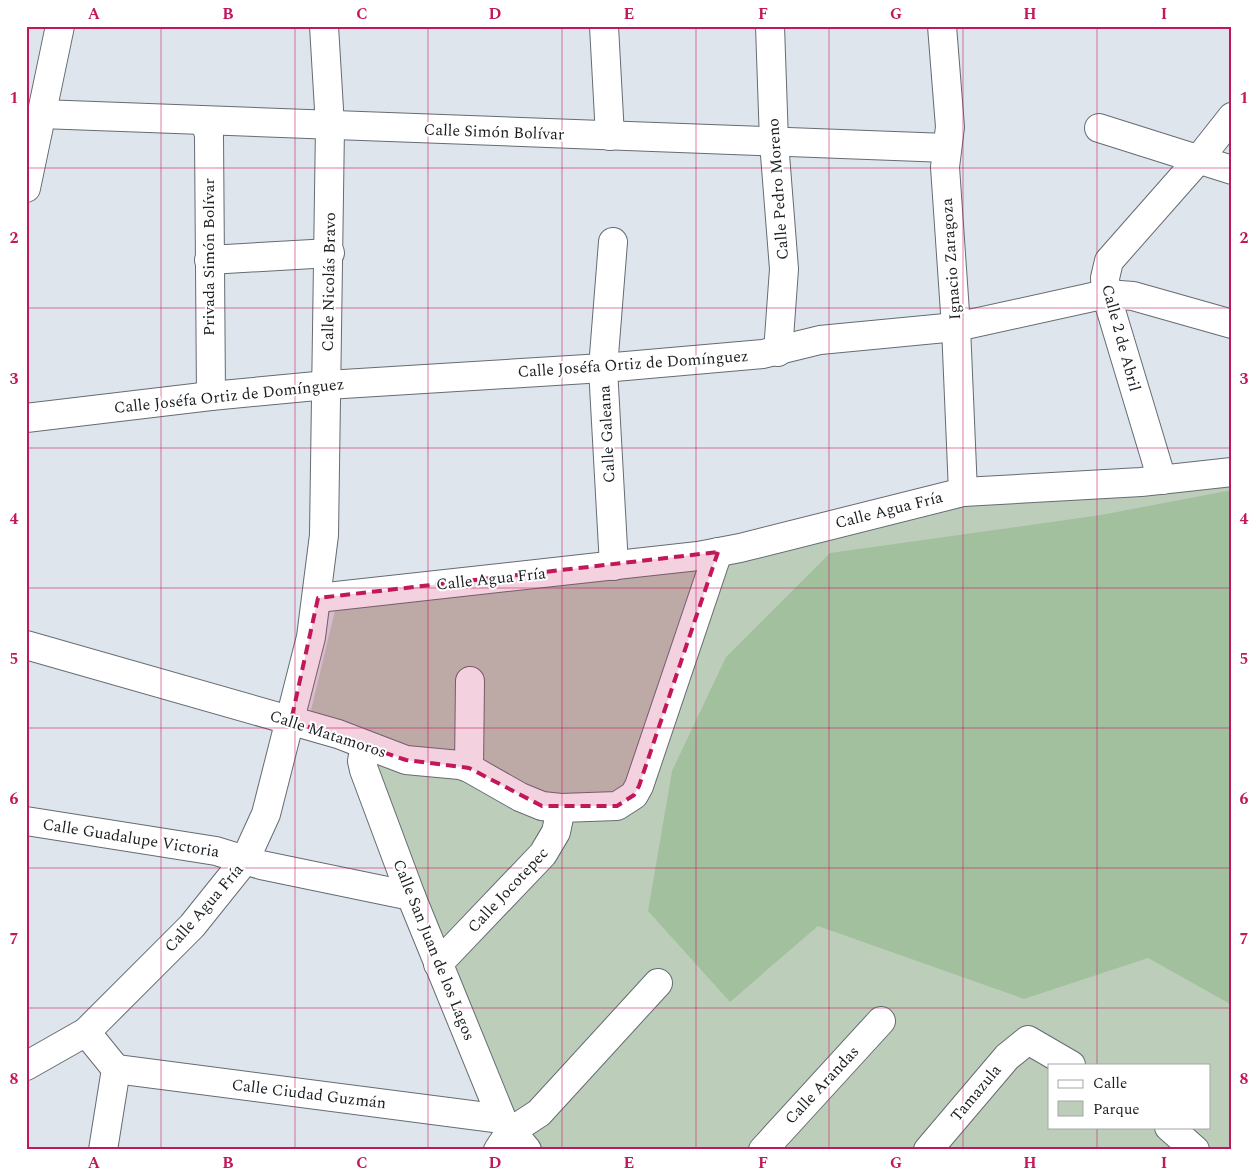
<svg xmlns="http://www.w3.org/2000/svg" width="1258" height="1176" font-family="Spectral,serif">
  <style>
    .green { fill: #bcceb9; fill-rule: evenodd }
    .forest { fill: #a3c09e }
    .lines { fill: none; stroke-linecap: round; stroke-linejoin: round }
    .minor-casing { stroke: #656c72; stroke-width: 30 }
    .minor { stroke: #fff; stroke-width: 28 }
    .marked { fill: #c2185b; fill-opacity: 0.2; stroke: #c2185b; stroke-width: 4; stroke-dasharray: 10 6; stroke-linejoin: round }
    .grid { fill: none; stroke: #c2185b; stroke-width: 1; stroke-opacity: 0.55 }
    .labels { text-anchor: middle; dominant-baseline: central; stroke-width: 4; stroke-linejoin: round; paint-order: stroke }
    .street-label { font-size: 16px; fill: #1c1f21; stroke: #fff }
    .neatline { fill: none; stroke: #c2185b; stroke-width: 2 }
    .grid-label { font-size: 16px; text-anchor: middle; font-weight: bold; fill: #c2185b }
  </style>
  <rect width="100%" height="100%" fill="#dee5ec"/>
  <path class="green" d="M 1232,467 L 1232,1150 L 534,1150 L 502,1117 L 354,758 L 306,731 L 337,602 L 733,545 L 934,498 ZM 1049,1065 L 1209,1065 L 1209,1127 L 1049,1127 Z"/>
  <path class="forest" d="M 1232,490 L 1232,1005 L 1148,958 L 1024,999 L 818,926 L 730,1002 L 648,911 L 672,771 L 726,657 L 830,553 L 1101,515 Z"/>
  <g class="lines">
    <g class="minor-casing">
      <g id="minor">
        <path d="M 604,26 L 610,136"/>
        <path d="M 770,26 L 774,142 L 784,269 L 778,352"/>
        <path d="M 942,26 L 950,127 L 945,167 L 956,327 L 963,492"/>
        <path d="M 41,114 L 947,148"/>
        <path d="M 202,121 L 206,125 L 209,135 L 211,396"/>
        <path d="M 1099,128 L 1232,170"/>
        <path d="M 26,188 L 60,26"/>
        <path d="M 613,242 L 603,368 L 614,566"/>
        <path d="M 209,260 L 330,253"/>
        <path d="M 26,418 L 211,396 L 327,385 L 603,368 L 763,354 L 820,340 L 956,327 L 1106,294 L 1133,296 L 1232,324"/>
        <path d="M 1162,480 L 1106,294 L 1105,278 L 1109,261 L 1198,160 L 1232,117"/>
        <path d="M 318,598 L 698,556 L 740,548 L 963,492 L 1141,482 L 1232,472"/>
        <path d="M 26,645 L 338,734 L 406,760 L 460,765 L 469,768 L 520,797 L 542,806 L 561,808 L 617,806 L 634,795 L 639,786 L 718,552"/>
        <path d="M 365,745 L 362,761 L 364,770 L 411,896 L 502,1119 L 527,1150"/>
        <path d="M 469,768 L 470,681"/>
        <path d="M 26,821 L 216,851 L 261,865 L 411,896"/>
        <path d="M 438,964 L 543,854 L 556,832 L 561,808"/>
        <path d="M 86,1032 L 116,1069 L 103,1150"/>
        <path d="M 26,1066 L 86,1032 L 192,926 L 245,860 L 266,814 L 311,637 L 324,535 L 330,126 L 324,26"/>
        <path d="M 116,1069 L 502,1119"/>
        <path d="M 1169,1127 L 1195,1150"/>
        <path d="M 498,1150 L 510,1132 L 539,1113 L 658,983"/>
        <path d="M 763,1150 L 881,1021"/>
        <path d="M 928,1150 L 1007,1057 L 1028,1040 L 1071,1065"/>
      </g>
    </g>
    <use href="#minor" class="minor"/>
  </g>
  <path class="marked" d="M 718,552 L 639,786 L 634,795 L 617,806 L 542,806 L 469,768 L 406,760 L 291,721 L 318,598 Z"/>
  <path class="grid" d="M 161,26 L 161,1150M 295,26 L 295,1150M 428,26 L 428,1150M 562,26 L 562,1150M 696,26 L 696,1150M 829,26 L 829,1150M 963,26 L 963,1150M 1097,26 L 1097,1065M 26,168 L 1232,168M 26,308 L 1232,308M 26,448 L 1232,448M 26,588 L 1232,588M 26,728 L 1232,728M 26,868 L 1232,868M 26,1008 L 1232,1008M 1097,1127 L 1097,1150"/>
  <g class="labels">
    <g class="street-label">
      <text transform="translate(494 132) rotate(2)">Calle Simón Bolívar</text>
      <text transform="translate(778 189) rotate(-94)">Calle Pedro Moreno</text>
      <text transform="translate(209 257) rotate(-90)">Privada Simón Bolívar</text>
      <text transform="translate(951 259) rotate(-94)">Ignacio Zaragoza</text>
      <text transform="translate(329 282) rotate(-89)">Calle Nicolás Bravo</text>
      <text transform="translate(1121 338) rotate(75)">Calle 2 de Abril</text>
      <text transform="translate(633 364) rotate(-4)">Calle Joséfa Ortiz de Domínguez</text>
      <text transform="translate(229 396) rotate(-6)">Calle Joséfa Ortiz de Domínguez</text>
      <text transform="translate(607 434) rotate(-93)">Calle Galeana</text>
      <text transform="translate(889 510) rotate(-14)">Calle Agua Fría</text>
      <text transform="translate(491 579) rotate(-6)">Calle Agua Fría</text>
      <text transform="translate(328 734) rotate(18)">Calle Matamoros</text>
      <text transform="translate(131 838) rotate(9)">Calle Guadalupe Victoria</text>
      <text transform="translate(508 890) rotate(-47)">Calle Jocotepec</text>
      <text transform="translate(204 908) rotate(-49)">Calle Agua Fría</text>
      <text transform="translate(434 950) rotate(68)">Calle San Juan de los Lagos</text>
      <text transform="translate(822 1085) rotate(-47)">Calle Arandas</text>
      <text transform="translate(976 1093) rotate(-50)">Tamazula</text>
      <text transform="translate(309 1094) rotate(7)">Calle Ciudad Guzmán</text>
    </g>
  </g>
  <rect width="1258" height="1176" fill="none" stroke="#ffffff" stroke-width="55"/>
  <rect x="1048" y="1064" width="162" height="65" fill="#ffffff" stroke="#a4a5a6"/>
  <rect x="1058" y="1080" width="25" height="8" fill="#ffffff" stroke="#a4a5a6"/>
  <text x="1093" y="1088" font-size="15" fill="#1c1f21">Calle</text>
  <rect x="1058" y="1101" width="25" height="15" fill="#bcceb9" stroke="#a4a5a6"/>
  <text x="1093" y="1114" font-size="15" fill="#1c1f21">Parque</text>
  <rect x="28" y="28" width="1202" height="1120" class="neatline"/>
  <g class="grid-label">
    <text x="94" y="19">A</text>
    <text x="228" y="19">B</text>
    <text x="362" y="19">C</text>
    <text x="495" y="19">D</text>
    <text x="629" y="19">E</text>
    <text x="763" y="19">F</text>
    <text x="896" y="19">G</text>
    <text x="1030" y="19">H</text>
    <text x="1164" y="19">I</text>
    <text x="14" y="103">1</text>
    <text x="1244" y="103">1</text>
    <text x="14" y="243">2</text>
    <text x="1244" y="243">2</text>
    <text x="14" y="384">3</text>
    <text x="1244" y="384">3</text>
    <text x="14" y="524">4</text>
    <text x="1244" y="524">4</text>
    <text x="14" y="664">5</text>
    <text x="1244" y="664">5</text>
    <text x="14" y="804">6</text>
    <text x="1244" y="804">6</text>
    <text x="14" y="944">7</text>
    <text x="1244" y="944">7</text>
    <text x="14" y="1084">8</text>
    <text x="1244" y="1084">8</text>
    <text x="94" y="1168">A</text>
    <text x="228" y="1168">B</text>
    <text x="362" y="1168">C</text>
    <text x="495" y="1168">D</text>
    <text x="629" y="1168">E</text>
    <text x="763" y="1168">F</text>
    <text x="896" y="1168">G</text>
    <text x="1030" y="1168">H</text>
    <text x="1164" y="1168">I</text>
  </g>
</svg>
